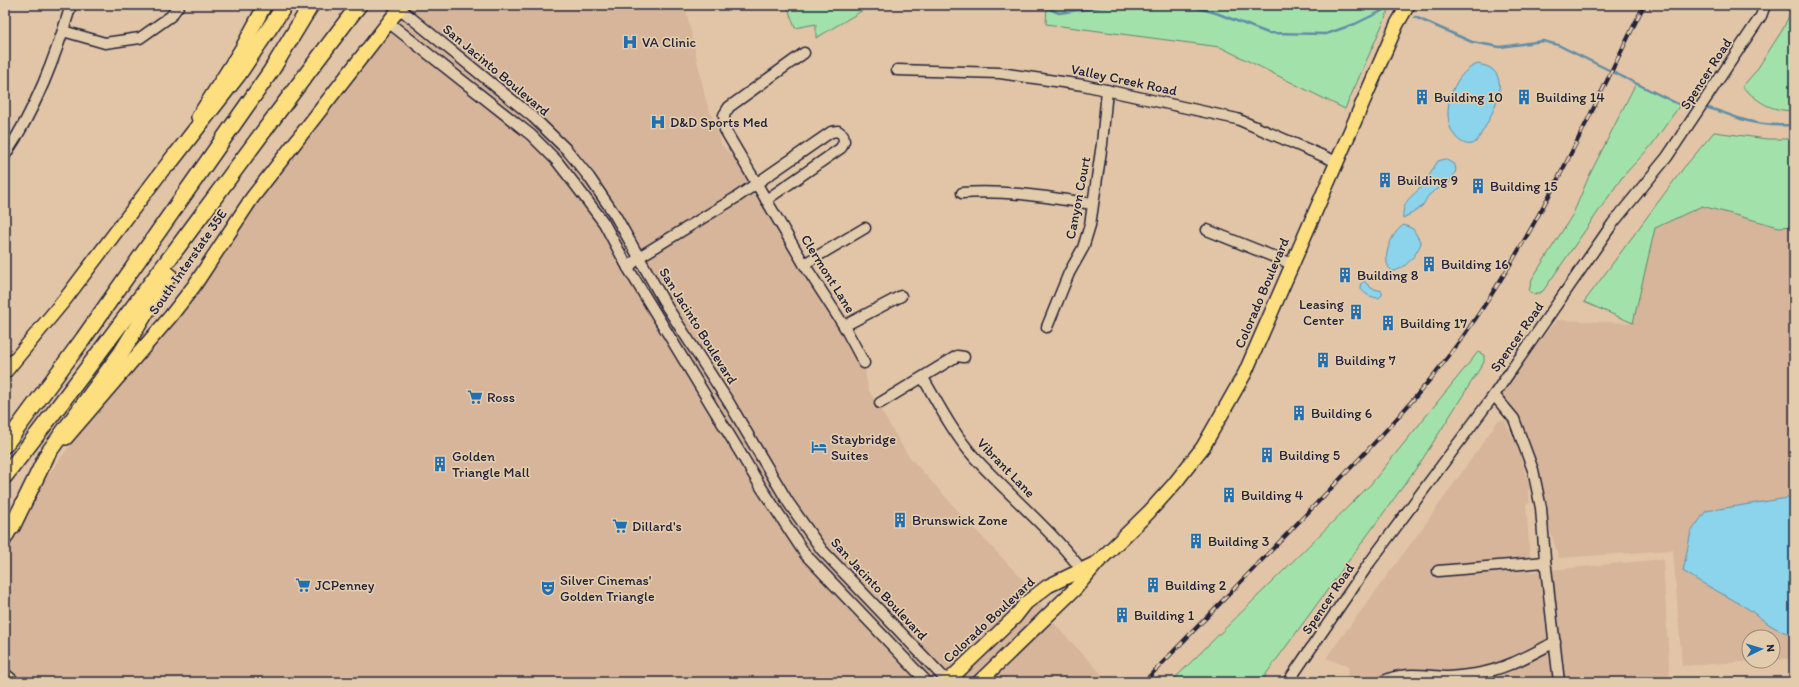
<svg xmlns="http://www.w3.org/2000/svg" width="1799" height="687" font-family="Itim,sans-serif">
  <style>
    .built { fill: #d6b59a }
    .green { fill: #a2e2aa; stroke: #628272 }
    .water { fill: #8bd4ec; stroke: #618da5 }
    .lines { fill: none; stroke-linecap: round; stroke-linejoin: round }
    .stream { stroke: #618da5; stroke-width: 2.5 }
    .minor-casing { stroke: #22223b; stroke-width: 13 }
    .major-casing { stroke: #22223b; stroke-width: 16 }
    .highway-casing { stroke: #22223b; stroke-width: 18 }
    .minor { stroke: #e3ccac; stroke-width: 10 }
    .major { stroke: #fddf80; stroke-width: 13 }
    .highway { stroke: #fddf80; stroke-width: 15 }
    .rail-casing { stroke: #22223b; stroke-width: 4 }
    .rail { stroke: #e3ccac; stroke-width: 2.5; stroke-dasharray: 8; stroke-linecap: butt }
    .labels { text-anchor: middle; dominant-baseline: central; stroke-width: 3.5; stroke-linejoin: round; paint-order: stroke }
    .poi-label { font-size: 14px; fill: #22223b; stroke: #e3ccac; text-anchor: start }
    .street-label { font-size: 14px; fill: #22223b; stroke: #e3ccac }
  </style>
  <rect width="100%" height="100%" fill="#e2c5a6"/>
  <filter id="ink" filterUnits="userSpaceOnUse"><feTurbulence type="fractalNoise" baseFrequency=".025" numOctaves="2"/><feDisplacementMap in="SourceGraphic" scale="8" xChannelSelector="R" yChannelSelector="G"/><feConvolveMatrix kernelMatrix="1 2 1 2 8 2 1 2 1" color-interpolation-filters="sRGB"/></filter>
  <g filter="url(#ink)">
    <g class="built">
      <path d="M 410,5 L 685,5 L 706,101 L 722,145 L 757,183 L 864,363 L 868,389 L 907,454 L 966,520 L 1027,584 L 1049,618 L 1109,682 L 5,682 L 5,549 L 43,482 L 102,403 L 190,305 L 249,213 Z"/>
      <path d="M 1702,206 L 1779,227 L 1794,226 L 1794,658 L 1773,660 L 1773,637 L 1749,637 L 1749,661 L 1755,661 L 1682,666 L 1673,550 L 1559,558 L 1514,419 L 1494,395 L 1557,320 L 1633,323 L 1655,228 Z"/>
      <path d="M 1504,420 L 1516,443 L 1530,488 L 1528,490 L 1530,503 L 1526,504 L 1531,572 L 1663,559 L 1670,682 L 1346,682 L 1349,667 L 1326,658 L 1426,523 L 1498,421 Z"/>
    </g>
    <g class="green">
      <path d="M 787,5 L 859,5 L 865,9 L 816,38 L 816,24 L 795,28 Z"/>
      <path d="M 1047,5 L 1391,5 L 1345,109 L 1220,47 L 1046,24 Z"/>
      <path d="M 1794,5 L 1794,111 C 1768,110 1761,103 1742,87 L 1756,71 L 1783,29 Z"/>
      <path d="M 1636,83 L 1680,105 L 1651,146 L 1623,176 L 1543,291 L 1535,295 L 1529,291 L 1532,279 L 1573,214 L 1589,176 Z"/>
      <path d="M 1714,132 L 1767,139 L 1794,139 L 1794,226 L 1779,227 L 1702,206 L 1655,228 L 1633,323 L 1584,302 L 1682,170 Z"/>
      <path d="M 1478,352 L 1484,355 L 1484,362 L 1420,463 L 1266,674 L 1263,682 L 1171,682 L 1371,484 Z"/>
    </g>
    <g class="water">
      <path d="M 1478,64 C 1482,65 1488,66 1492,69 C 1512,85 1486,125 1477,141 C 1471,145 1467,146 1460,141 C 1436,123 1451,72 1478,64 Z"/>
      <path d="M 1445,159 L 1455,165 L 1456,170 C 1447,192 1443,183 1429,195 C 1426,198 1425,203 1422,206 C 1417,211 1409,215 1403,218 C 1402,199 1413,197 1423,185 C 1429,178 1432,169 1438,161 Z"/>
      <path d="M 1404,225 L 1413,229 L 1421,243 C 1417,254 1404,271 1392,271 C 1379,261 1392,231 1404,225 Z"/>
      <path d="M 1364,281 L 1371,288 L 1382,291 L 1382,295 L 1379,298 C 1370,297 1362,294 1360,285 Z"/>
      <path d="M 1794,497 L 1794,635 C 1769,629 1762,617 1742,605 C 1722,593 1702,584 1683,571 L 1691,532 L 1706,511 Z"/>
    </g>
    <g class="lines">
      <g class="stream">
        <path d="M 1041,5 L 1059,13 L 1112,5"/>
        <path d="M 1186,5 L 1216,13 L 1268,33 L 1326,34 L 1355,24 L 1388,8"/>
        <path d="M 1415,17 L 1472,42 L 1500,47 L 1543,41 L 1558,45 L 1680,105 L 1698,107"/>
        <path d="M 1703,107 C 1717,109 1728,115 1741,119 C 1759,125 1776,126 1794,125"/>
      </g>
      <g class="minor-casing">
        <g id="minor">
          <path d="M 399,8 L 533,117 L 567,150 L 589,177 L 615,215 L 667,307 L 728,401 L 788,502 L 822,550 L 948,682"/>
          <path d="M 388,22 L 531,135 L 556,160 L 577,187 L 604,223 L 628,268 L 761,487 L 805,554 L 927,682"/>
          <path d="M 63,31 L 105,43 L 140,38 L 171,16 L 179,5"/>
          <path d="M 804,53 L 729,107 L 724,115 L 725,130 L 804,264 L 844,326 L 864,363"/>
          <path d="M 897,70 L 1000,73 L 1083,85 L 1237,119 L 1337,162"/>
          <path d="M 5,155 C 36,109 55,58 71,5"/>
          <path d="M 962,193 C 1006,190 1049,197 1092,204"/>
          <path d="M 1207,230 L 1292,264"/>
          <path d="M 804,264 L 865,228"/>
          <path d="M 628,268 L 639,257 L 737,197 L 831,132 L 838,131 L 843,135 L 844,141 L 841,148 L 766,200"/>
          <path d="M 844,326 L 901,296"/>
          <path d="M 1047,327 L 1069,273 L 1083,248 L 1090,225 L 1102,144 L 1107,90"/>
          <path d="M 923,378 C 939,405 953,433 974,457 C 1009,495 1049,528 1081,569"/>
          <path d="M 1494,395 L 1514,419 L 1533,470 L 1541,508 L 1545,559 L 1559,682"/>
          <path d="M 880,403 L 957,356 L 964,357"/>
          <path d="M 1438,571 L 1545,562"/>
          <path d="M 1288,682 L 1370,562 L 1494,395 L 1613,223 L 1667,157 L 1761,16 L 1765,5"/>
          <path d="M 1382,682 C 1402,671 1424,676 1445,677 C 1455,677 1466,675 1476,674 C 1506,669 1528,656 1555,642"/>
        </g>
      </g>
      <g class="major-casing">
        <g id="major">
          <path d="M 198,117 L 242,48 L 265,5"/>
          <path d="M 5,372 L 66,298 L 174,155"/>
          <path d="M 66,438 L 170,317 L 194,286 L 252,198 L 402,5"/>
          <path d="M 5,539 L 17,517"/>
          <path d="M 947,682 L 1015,617 L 1026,603 L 1048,586 L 1096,563"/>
          <path d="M 979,682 L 1075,589 L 1098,562 L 1149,512 L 1175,483 L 1203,447 L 1245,373 L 1397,24 L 1408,5"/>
        </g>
      </g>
      <g class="highway-casing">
        <g id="highway">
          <path d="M 169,164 L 238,75 L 285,5"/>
          <path d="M 5,445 L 83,339 L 271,71 L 311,5"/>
          <path d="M 5,476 C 126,321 239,161 359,5"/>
          <path d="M 12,527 L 48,453 L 121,353 L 169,275"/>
          <path d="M 5,677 L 11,682"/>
        </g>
      </g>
      <use href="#minor" class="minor"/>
      <use href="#major" class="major"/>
      <use href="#highway" class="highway"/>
      <g class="rail-casing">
        <path id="rail" d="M 1144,682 C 1201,623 1259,563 1316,504 C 1367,451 1419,398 1462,338 C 1536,235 1588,118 1644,5"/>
      </g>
      <use href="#rail" class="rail"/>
    </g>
  </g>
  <defs>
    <g id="hospital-bare" transform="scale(1.2)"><path d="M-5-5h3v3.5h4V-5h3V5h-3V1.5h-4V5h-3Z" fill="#1f6fb2" stroke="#e3ccac" stroke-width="2.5" paint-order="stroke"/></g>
    <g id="building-bare" transform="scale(1.2)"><path d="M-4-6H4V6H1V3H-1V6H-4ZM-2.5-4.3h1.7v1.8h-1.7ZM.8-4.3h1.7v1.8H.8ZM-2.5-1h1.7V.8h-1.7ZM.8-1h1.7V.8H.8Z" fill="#1f6fb2" stroke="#e3ccac" stroke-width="2.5" paint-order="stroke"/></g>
    <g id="supermarket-bare" transform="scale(1.2)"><path d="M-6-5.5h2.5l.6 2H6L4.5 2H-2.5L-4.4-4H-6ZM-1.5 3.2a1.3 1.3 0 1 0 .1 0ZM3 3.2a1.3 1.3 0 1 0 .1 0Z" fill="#1f6fb2" stroke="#e3ccac" stroke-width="2.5" paint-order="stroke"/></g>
    <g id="hotel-bare" transform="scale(1.2)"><path d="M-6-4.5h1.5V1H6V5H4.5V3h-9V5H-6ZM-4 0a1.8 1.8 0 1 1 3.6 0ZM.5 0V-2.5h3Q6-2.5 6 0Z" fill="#1f6fb2" stroke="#e3ccac" stroke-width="2.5" paint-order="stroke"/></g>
    <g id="theatre-bare" transform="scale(1.2)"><path d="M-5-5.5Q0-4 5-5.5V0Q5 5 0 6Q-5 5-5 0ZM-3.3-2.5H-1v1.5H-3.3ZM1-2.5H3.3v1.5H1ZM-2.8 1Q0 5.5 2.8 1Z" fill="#1f6fb2" stroke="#e3ccac" stroke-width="2.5" paint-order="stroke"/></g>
  </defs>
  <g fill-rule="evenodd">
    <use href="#hospital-bare" x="630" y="42"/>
    <use href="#building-bare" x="1422" y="97"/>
    <use href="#building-bare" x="1524" y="97"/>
    <use href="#hospital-bare" x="658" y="122"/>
    <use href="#building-bare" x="1385" y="180"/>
    <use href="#building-bare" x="1478" y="186"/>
    <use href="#building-bare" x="1429" y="264"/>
    <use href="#building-bare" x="1345" y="275"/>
    <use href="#building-bare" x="1356" y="312"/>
    <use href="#building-bare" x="1388" y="323"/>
    <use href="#building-bare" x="1323" y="360"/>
    <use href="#supermarket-bare" x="475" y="397"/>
    <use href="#building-bare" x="1299" y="413"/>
    <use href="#hotel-bare" x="819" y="447"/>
    <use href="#building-bare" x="1267" y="455"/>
    <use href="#building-bare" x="440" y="464"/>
    <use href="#building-bare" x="1229" y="495"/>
    <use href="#building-bare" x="900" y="520"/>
    <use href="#supermarket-bare" x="620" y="526"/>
    <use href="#building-bare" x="1196" y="541"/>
    <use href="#supermarket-bare" x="303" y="585"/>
    <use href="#building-bare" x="1153" y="585"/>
    <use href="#theatre-bare" x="548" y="588"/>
    <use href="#building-bare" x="1122" y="615"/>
  </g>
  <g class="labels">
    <g class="poi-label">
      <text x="642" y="42">VA Clinic</text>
      <text x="1434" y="97">Building 10</text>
      <text x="1536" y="97">Building 14</text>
      <text x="670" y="122">D&amp;D Sports Med</text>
      <text x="1397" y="180">Building 9</text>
      <text x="1490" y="186">Building 15</text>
      <text x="1441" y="264">Building 16</text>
      <text x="1357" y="275">Building 8</text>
      <text x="1344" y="304" text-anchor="end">Leasing<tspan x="1344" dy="16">Center</tspan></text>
      <text x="1400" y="323">Building 17</text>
      <text x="1335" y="360">Building 7</text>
      <text x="487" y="397">Ross</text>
      <text x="1311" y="413">Building 6</text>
      <text x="831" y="439">Staybridge<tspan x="831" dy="16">Suites</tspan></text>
      <text x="1279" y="455">Building 5</text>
      <text x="452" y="456">Golden<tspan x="452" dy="16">Triangle Mall</tspan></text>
      <text x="1241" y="495">Building 4</text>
      <text x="912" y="520">Brunswick Zone</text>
      <text x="632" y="526">Dillard's</text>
      <text x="1208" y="541">Building 3</text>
      <text x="560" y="580">Silver Cinemas'<tspan x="560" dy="16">Golden Triangle</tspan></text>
      <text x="315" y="585">JCPenney</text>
      <text x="1165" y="585">Building 2</text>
      <text x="1134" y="615">Building 1</text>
    </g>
    <g class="street-label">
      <text transform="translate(496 70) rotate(40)">San Jacinto Boulevard</text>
      <text transform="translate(1706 74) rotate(-57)">Spencer Road</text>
      <text transform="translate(1124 80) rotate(12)">Valley Creek Road</text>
      <text transform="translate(1078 198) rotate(-79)">Canyon Court</text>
      <text transform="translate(188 262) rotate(-55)">South Interstate 35E</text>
      <text transform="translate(828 274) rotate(58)">Clermont Lane</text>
      <text transform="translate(1262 293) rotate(-67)">Colorado Boulevard</text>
      <text transform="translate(698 326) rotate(58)">San Jacinto Boulevard</text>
      <text transform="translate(1517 337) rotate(-55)">Spencer Road</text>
      <text transform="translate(1006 468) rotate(46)">Vibrant Lane</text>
      <text transform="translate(879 589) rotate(47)">San Jacinto Boulevard</text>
      <text transform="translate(1328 599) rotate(-56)">Spencer Road</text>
      <text transform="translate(989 620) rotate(-43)">Colorado Boulevard</text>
    </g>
  </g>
  <rect width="1799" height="687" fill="none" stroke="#e3ccac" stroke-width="20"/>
  <rect x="10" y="10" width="1779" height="667" fill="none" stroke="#22223b" stroke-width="1.5" filter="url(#ink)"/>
  <g transform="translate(1761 649) rotate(85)"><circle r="19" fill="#e3ccac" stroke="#96887f"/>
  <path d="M0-3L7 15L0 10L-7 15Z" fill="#1f6fb2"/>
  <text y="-6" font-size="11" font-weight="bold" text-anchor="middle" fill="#22223b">N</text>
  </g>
</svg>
